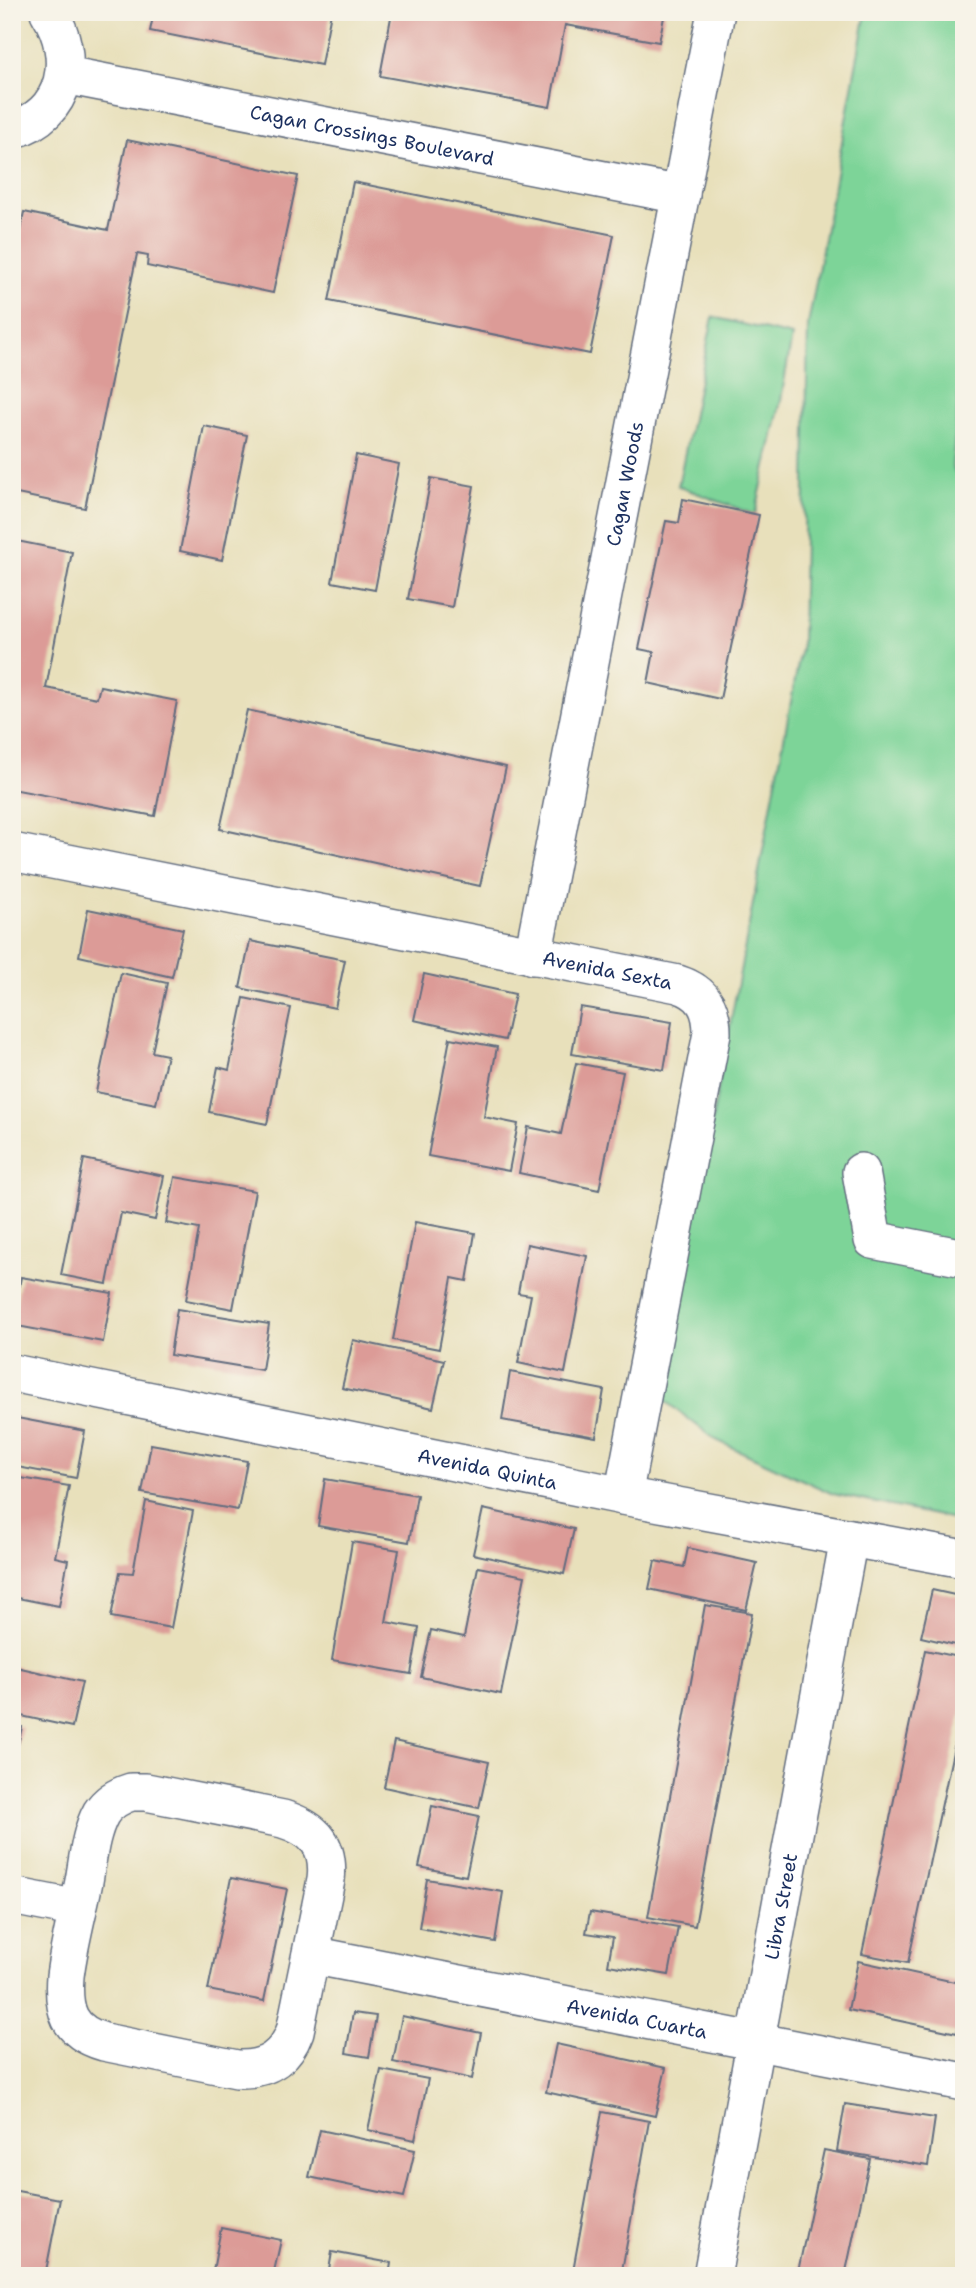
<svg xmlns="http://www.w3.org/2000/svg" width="976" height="2288" font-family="'Shantell Sans',sans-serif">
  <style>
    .green { fill: #7dd498; stroke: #4c827b; stroke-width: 2 }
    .building { fill: #dc9b97 }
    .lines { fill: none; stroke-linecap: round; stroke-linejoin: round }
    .minor-casing { stroke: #636d7f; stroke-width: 40 }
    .minor { stroke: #fff; stroke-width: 37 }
    .labels { text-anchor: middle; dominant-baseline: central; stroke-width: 7; stroke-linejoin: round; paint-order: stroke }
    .street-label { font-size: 19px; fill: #1b2f5e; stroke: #f7f3e8 }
  </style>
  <rect width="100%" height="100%" fill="#f7f3e8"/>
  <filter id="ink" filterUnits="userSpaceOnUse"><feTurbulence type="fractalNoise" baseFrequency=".0143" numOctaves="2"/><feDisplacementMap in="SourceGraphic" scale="14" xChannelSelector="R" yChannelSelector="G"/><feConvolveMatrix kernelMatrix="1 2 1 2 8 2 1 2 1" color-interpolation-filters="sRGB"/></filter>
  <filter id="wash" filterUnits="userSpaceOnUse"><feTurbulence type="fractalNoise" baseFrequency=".00686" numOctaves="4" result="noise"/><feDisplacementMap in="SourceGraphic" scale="28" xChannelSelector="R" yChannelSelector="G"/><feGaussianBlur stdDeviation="1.57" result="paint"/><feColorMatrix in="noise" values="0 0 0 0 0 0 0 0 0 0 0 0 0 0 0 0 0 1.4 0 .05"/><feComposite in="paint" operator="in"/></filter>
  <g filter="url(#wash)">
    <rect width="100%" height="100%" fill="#e8e0bb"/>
    <g class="green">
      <path d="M 866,12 L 964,12 L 964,340 L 952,467 L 957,475 L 964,479 L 964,1521 L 833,1494 L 716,1440 L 660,1397 L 802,643 L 808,325 Z"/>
      <path d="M 713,317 L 792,336 L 781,400 L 755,515 L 678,486 Z"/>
    </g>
    <g id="blocks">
      <g class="building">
        <path d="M 154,12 L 331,12 L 321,65 L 150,31 Z"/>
        <path d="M 392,12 L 665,12 L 659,42 L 565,25 L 550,107 L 380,76 Z"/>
        <path d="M 127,140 L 298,176 L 273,293 L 147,266 L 148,256 L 137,254 L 85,508 L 12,493 L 12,267 L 24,212 L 108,230 Z"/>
        <path d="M 353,182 L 614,235 L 590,354 L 329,301 Z"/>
        <path d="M 204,426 L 247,435 L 222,560 L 180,551 Z"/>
        <path d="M 356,455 L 399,464 L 375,590 L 332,582 Z"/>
        <path d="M 431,478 L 474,486 L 452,607 L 408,599 Z"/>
        <path d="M 683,499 L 759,515 L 720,699 L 648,683 L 654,652 L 639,649 L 666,521 L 679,523 Z"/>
        <path d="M 12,540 L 72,552 L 46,688 L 97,698 L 100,686 L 177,701 L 155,816 L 12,789 Z"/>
        <path d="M 247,710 L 506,767 L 480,886 L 220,829 Z"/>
        <path d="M 88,909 L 183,929 L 172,977 L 79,956 Z"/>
        <path d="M 250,941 L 345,960 L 335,1008 L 240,988 Z"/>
        <path d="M 121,973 L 167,983 L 152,1052 L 167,1055 L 156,1104 L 96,1092 Z"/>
        <path d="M 424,974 L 515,994 L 505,1040 L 414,1020 Z"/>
        <path d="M 244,998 L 291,1008 L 267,1124 L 209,1112 L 218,1067 L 229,1070 Z"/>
        <path d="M 580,1007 L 672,1022 L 664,1070 L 572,1054 Z"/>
        <path d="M 450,1038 L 497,1047 L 484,1117 L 518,1124 L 509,1171 L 428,1156 Z"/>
        <path d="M 576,1063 L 623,1072 L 599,1190 L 519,1173 L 528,1127 L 561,1134 Z"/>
        <path d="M 84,1159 L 164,1176 L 155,1220 L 121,1213 L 107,1284 L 61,1275 Z"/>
        <path d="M 175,1177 L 255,1191 L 233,1309 L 186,1300 L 199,1229 L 166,1223 Z"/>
        <path d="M 415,1222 L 475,1233 L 467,1281 L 452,1278 L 439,1349 L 393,1340 Z"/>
        <path d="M 527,1244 L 587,1256 L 565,1373 L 518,1363 L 531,1295 L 518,1293 Z"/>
        <path d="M 21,1277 L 112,1293 L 103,1342 L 12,1325 Z"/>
        <path d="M 177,1309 L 269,1324 L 262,1370 L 170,1355 Z"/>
        <path d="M 353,1340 L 444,1360 L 433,1408 L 342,1388 Z"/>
        <path d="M 510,1372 L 604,1390 L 596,1437 L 502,1420 Z"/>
        <path d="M 12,1417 L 85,1431 L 76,1478 L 12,1466 Z"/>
        <path d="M 151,1444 L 247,1461 L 238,1510 L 142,1493 Z"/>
        <path d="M 21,1478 L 69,1486 L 55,1557 L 68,1560 L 59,1606 L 12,1597 L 12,1526 Z"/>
        <path d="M 325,1479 L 417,1495 L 409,1542 L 318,1526 Z"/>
        <path d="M 146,1501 L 193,1511 L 171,1628 L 111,1617 L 120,1572 L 133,1573 Z"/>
        <path d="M 483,1509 L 574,1529 L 564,1574 L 473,1554 Z"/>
        <path d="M 352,1542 L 399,1550 L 386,1622 L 419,1628 L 411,1674 L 332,1660 Z"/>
        <path d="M 688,1548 L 757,1563 L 746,1610 L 649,1589 L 655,1561 L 684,1567 Z"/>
        <path d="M 478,1567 L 525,1576 L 501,1694 L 421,1677 L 431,1630 L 464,1637 Z"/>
        <path d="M 932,1590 L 964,1597 L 964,1647 L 921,1637 Z"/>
        <path d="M 705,1605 L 752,1613 L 695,1926 L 648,1917 Z"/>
        <path d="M 925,1650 L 964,1658 L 964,1700 L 908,1963 L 862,1954 Z"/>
        <path d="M 12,1666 L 82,1682 L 72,1727 L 12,1714 Z"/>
        <path d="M 12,1725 L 22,1727 L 13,1766 L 12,1766 Z"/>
        <path d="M 394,1741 L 489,1762 L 479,1808 L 384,1787 Z"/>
        <path d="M 432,1806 L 479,1816 L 466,1876 L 419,1867 Z"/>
        <path d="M 231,1878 L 287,1889 L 264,2001 L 208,1990 Z"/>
        <path d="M 427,1879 L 503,1892 L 495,1942 L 419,1928 Z"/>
        <path d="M 590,1912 L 678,1927 L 669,1975 L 608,1965 L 613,1937 L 586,1933 Z"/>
        <path d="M 858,1961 L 964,1984 L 964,2002 L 957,2033 L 848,2010 Z"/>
        <path d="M 353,2013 L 376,2016 L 369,2057 L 346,2053 Z"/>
        <path d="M 402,2016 L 481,2033 L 472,2079 L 393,2062 Z"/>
        <path d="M 556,2044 L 666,2068 L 655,2116 L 546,2092 Z"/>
        <path d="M 381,2070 L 428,2079 L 415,2140 L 368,2130 Z"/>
        <path d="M 845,2104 L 935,2118 L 928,2166 L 837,2151 Z"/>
        <path d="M 602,2112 L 649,2121 L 621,2276 L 572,2276 Z"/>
        <path d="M 320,2130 L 415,2150 L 404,2197 L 309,2177 Z"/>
        <path d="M 824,2150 L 870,2159 L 845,2276 L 797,2276 Z"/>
        <path d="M 12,2190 L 60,2199 L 45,2276 L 12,2276 Z"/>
        <path d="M 221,2228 L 281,2240 L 273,2276 L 212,2276 Z"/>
        <path d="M 332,2252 L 391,2263 L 389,2276 L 328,2276 Z"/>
      </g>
    </g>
  </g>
  <g filter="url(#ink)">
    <use href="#blocks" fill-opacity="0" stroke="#636d7f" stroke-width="2"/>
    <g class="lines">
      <g class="minor-casing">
        <g id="minor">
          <path id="s1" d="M 65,75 L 681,195"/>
          <path d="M 12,130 C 68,114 77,57 49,12"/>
          <path id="s2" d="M 12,852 L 678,984 C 703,992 712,1007 712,1033 L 623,1496"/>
          <path id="s3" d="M 533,956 L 716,12"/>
          <path d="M 861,1172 L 873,1240 L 964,1258"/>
          <path id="s4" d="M 12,1373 L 623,1496 L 964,1559"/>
          <path d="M 131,1792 L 146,1792 L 283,1819 C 315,1829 330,1845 326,1880 L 295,2031 C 285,2058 266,2070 237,2069 L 104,2042 C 90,2038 77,2032 70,2018 C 64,2006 64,1989 65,1976 C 69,1944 78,1912 84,1881 C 88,1859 90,1833 101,1813 C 108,1802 118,1796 131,1792 Z"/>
          <path d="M 12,1896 L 78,1909"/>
          <path id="s5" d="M 311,1955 L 964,2082"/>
          <path id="s6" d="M 712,2276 L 849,1538"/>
        </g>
      </g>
      <use href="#minor" class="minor"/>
    </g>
  </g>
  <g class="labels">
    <g class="street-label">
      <text stroke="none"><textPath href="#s1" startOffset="313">Cagan Crossings Boulevard</textPath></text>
      <text stroke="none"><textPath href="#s3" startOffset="481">Cagan Woods</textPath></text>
      <text stroke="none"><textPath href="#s2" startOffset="607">Avenida Sexta</textPath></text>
      <text stroke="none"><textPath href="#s4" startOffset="485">Avenida Quinta</textPath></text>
      <text stroke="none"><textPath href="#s6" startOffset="376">Libra Street</textPath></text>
      <text stroke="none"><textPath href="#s5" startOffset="332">Avenida Cuarta</textPath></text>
    </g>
  </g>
  <rect width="976" height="2288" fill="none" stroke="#f7f3e8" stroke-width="42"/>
</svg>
